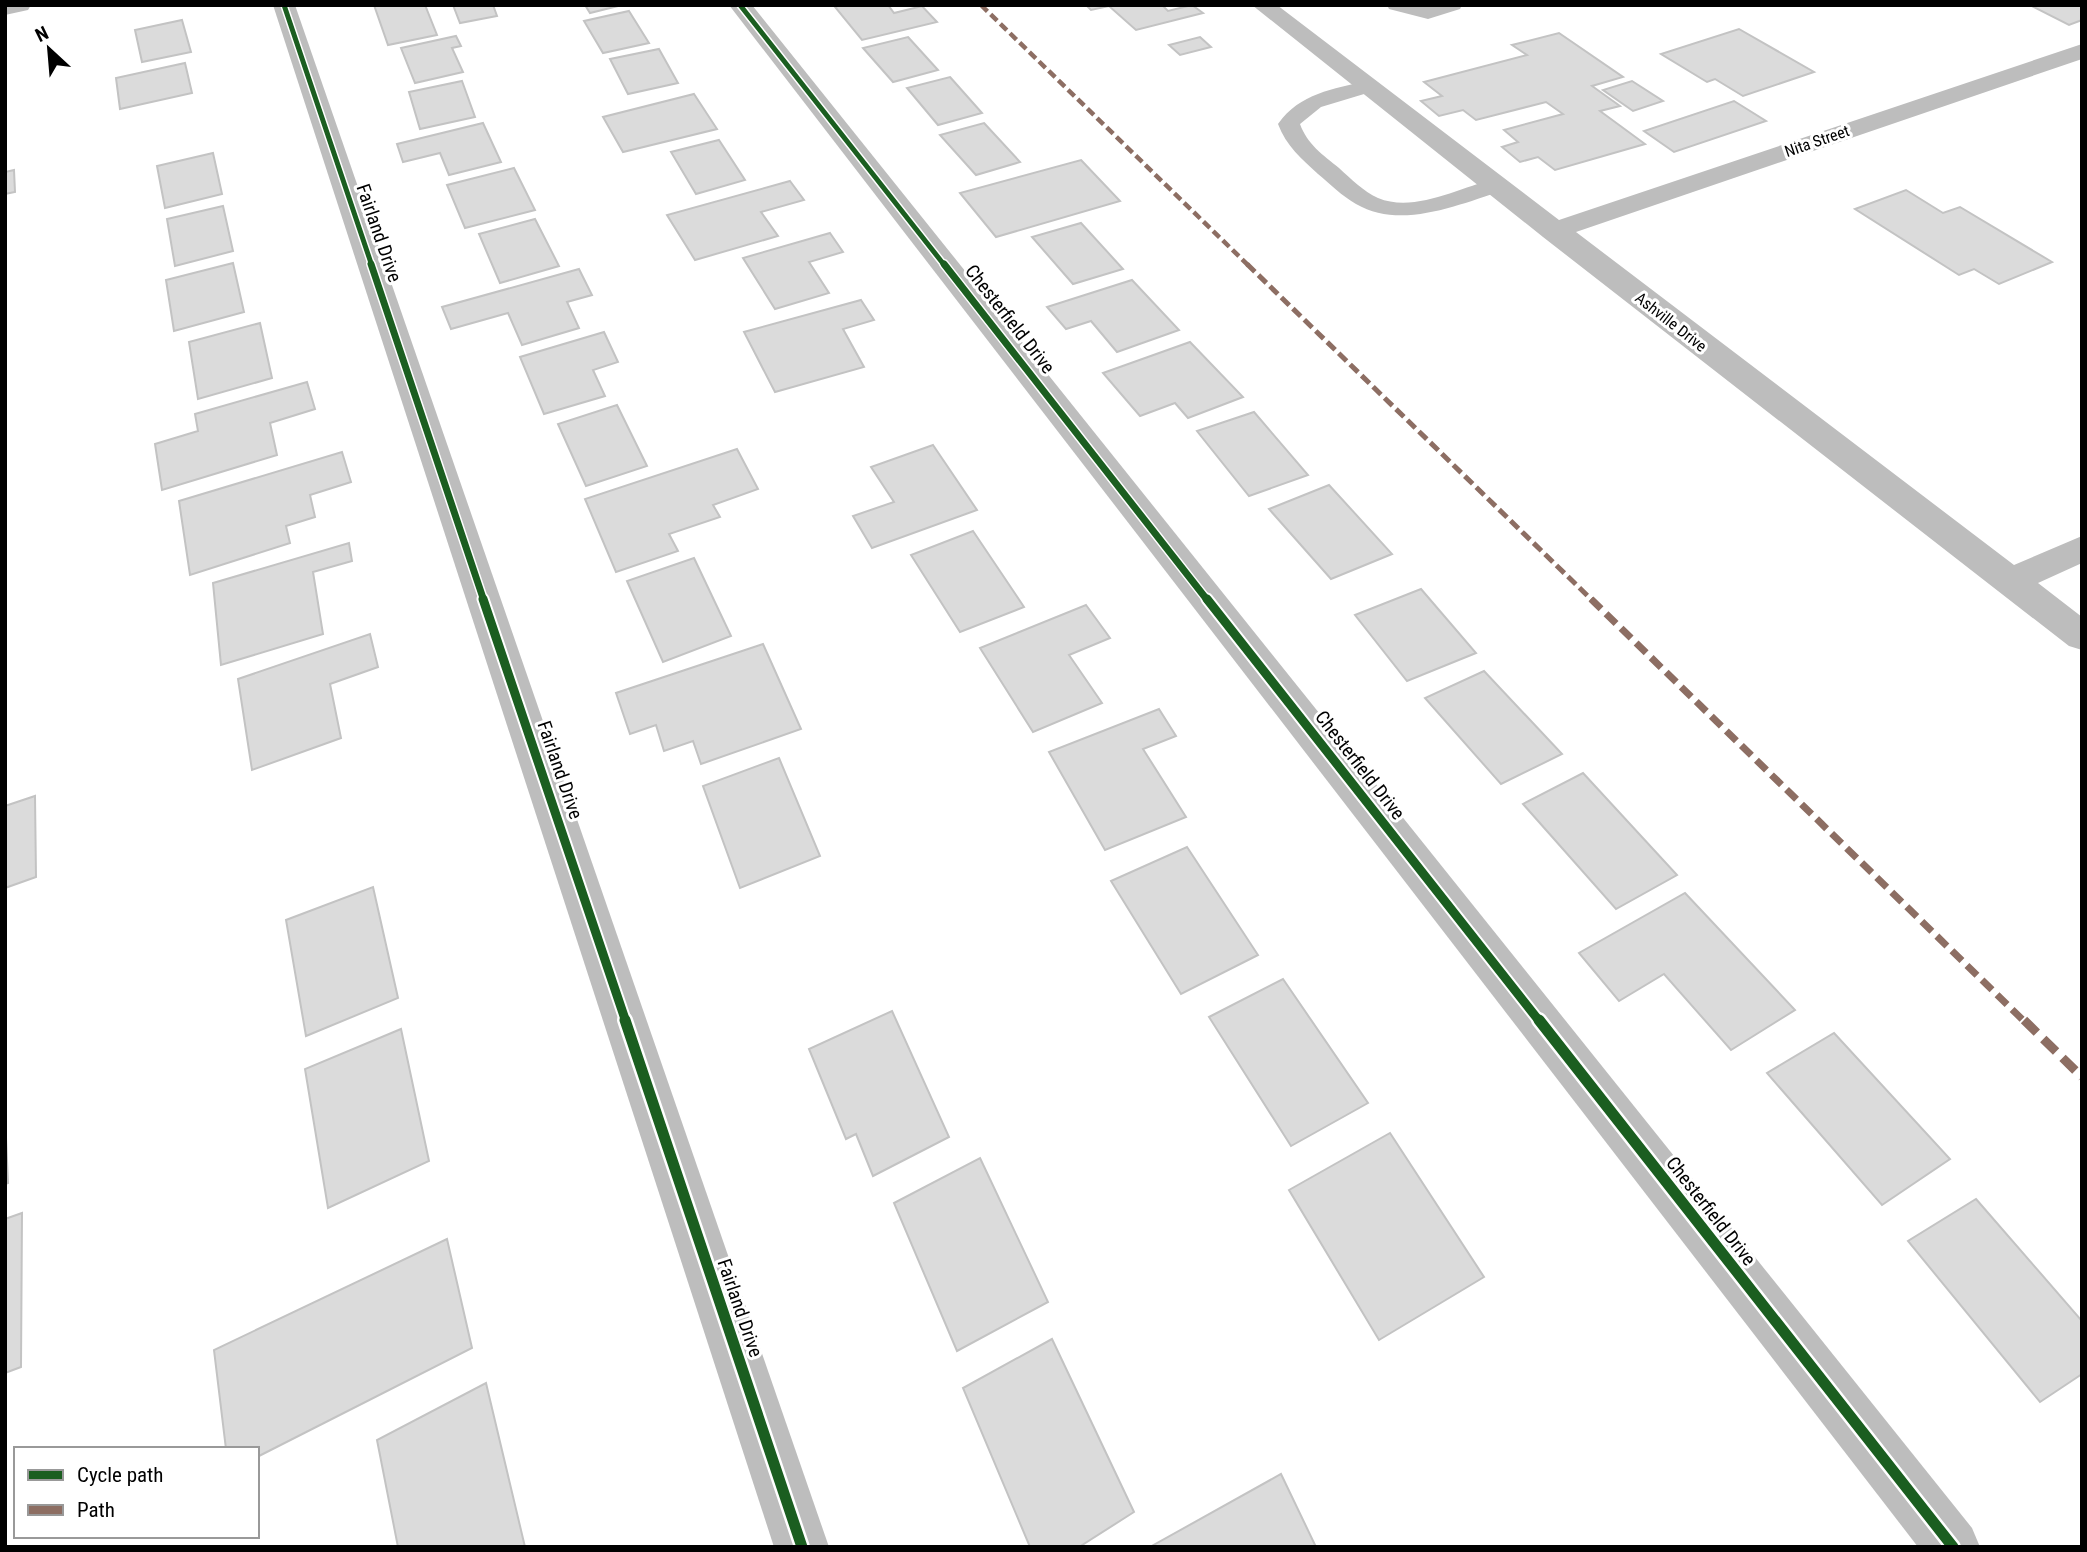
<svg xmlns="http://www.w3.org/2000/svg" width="2087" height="1552" font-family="'Roboto Condensed',sans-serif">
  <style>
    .building { fill: #dbdbdb; stroke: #c3c3c3; stroke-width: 2 }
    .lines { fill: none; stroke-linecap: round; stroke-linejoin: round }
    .lane { fill: #bdbdbd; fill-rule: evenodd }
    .street { fill: #bdbdbd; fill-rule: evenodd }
    .quiet-far3 { stroke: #8d6e63; stroke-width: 4.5; stroke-dasharray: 9 4.5; stroke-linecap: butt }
    .quiet-far2 { stroke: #8d6e63; stroke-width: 5; stroke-dasharray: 11 5; stroke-linecap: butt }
    .quiet-far1 { stroke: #8d6e63; stroke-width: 7; stroke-dasharray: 14 7; stroke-linecap: butt }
    .quiet { stroke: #8d6e63; stroke-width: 9; stroke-dasharray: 18 9; stroke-linecap: butt }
    .cycleway-far3-casing { stroke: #fff; stroke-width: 8 }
    .cycleway-far2-casing { stroke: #fff; stroke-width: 10 }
    .cycleway-far1-casing { stroke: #fff; stroke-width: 13 }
    .cycleway-casing { stroke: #fff; stroke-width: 16 }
    .cycleway-far3 { stroke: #1b5e20; stroke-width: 5 }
    .cycleway-far2 { stroke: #1b5e20; stroke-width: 7 }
    .cycleway-far1 { stroke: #1b5e20; stroke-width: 9 }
    .cycleway { stroke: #1b5e20; stroke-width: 11 }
    .labels { text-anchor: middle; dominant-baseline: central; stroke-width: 6; stroke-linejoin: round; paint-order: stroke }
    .far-street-label { font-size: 16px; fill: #000; stroke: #fff }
    .street-label { font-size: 19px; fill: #000; stroke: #fff }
  </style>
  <rect width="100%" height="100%" fill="#fff"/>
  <g class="building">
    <path d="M 374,5 L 425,5 L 437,35 L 388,45 Z"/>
    <path d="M 453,5 L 493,5 L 497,16 L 460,23 Z"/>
    <path d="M 585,5 L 622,5 L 590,13 Z"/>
    <path d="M 840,5 L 888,5 L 894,13 L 922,6 L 937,22 L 862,40 L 835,7 Z"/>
    <path d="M 1086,5 L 1162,5 L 1168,11 L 1192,5 L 1203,13 L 1136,30 L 1109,6 L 1091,10 Z"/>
    <path d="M 2030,5 L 2082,5 L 2082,20 L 2069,25 Z"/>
    <path d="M 629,11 L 649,43 L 603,53 L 584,21 Z"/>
    <path d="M 182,20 L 191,52 L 142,62 L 135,30 Z"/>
    <path d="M 1739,29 L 1814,72 L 1743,96 L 1715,79 L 1707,82 L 1661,54 Z"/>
    <path d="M 1559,33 L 1623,77 L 1592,86 L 1620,106 L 1600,111 L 1645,144 L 1555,170 L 1538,157 L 1520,162 L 1502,147 L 1518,142 L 1504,130 L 1563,114 L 1546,102 L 1476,120 L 1463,110 L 1439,116 L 1421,101 L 1442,96 L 1424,82 L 1527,55 L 1512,45 Z"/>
    <path d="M 456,36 L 461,46 L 452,48 L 463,72 L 415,83 L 401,48 Z"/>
    <path d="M 908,37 L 938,70 L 893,82 L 863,48 Z"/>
    <path d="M 1200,37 L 1211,47 L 1180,55 L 1169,45 Z"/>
    <path d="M 659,49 L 678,83 L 628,94 L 610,59 Z"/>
    <path d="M 185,63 L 192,93 L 120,109 L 116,78 Z"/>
    <path d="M 950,77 L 982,113 L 938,125 L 907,88 Z"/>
    <path d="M 462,81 L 475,117 L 420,129 L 409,92 Z"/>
    <path d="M 1632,81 L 1663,101 L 1633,111 L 1603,90 Z"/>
    <path d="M 694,94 L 717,129 L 623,152 L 603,117 Z"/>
    <path d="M 1734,101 L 1766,121 L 1674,152 L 1644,131 Z"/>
    <path d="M 483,123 L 501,162 L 449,175 L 440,153 L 403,162 L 397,144 Z"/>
    <path d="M 984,123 L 1020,162 L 976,175 L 940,135 Z"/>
    <path d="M 719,140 L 745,180 L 696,194 L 671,152 Z"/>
    <path d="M 213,153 L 222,194 L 165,208 L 157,166 Z"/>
    <path d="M 1081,160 L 1120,201 L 996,237 L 960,193 Z"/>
    <path d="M 514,168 L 535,210 L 465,228 L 447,185 Z"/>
    <path d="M 14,170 L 15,192 L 5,194 L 5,172 Z"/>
    <path d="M 790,181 L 804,200 L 761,212 L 778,236 L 695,260 L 667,215 Z"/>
    <path d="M 1906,190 L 1943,213 L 1960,207 L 2052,262 L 1999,284 L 1974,269 L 1959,275 L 1855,209 Z"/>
    <path d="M 223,206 L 233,251 L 175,266 L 167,219 Z"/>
    <path d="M 535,219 L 559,266 L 500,283 L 479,234 Z"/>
    <path d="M 1081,223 L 1123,269 L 1073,284 L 1032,237 Z"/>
    <path d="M 830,233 L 843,252 L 809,262 L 829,293 L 775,309 L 743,258 Z"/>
    <path d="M 233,263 L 244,312 L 174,331 L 166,280 Z"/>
    <path d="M 579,269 L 592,295 L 567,302 L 579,328 L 522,345 L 508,313 L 451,329 L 442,307 Z"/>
    <path d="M 1132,280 L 1179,330 L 1117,352 L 1091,321 L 1066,329 L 1047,307 Z"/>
    <path d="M 861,300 L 874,320 L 843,329 L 864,367 L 775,392 L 744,332 Z"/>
    <path d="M 260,323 L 272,378 L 198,399 L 189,342 Z"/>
    <path d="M 604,332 L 618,362 L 593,370 L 605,396 L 544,414 L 520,357 Z"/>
    <path d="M 1190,342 L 1243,397 L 1188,418 L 1175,403 L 1140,416 L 1103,373 Z"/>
    <path d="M 307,382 L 315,409 L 270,423 L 277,455 L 162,490 L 155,444 L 198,431 L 195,414 Z"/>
    <path d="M 617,405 L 647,466 L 586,486 L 558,424 Z"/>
    <path d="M 1254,412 L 1308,475 L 1249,496 L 1197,431 Z"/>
    <path d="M 933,445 L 977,510 L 872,548 L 853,516 L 894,502 L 871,467 Z"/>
    <path d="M 737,449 L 758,489 L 713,505 L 720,517 L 669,534 L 678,551 L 616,572 L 585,499 Z"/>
    <path d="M 342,452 L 351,482 L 310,495 L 315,517 L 286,526 L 290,543 L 190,575 L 179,501 Z"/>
    <path d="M 1329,485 L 1392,554 L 1331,579 L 1269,509 Z"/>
    <path d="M 973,531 L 1024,607 L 960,632 L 911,555 Z"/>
    <path d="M 349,543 L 352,561 L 313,572 L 323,634 L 221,665 L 213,583 Z"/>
    <path d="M 694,558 L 731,636 L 663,662 L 627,581 Z"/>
    <path d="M 1421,589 L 1476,653 L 1407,681 L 1355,615 Z"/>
    <path d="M 1086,605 L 1110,638 L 1069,655 L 1102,703 L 1033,732 L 980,648 Z"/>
    <path d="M 370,634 L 378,667 L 330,684 L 341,738 L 252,770 L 238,679 Z"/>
    <path d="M 763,644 L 801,729 L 701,764 L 693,741 L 664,751 L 656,725 L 630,734 L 616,693 Z"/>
    <path d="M 1484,671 L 1562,754 L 1501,784 L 1425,698 Z"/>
    <path d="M 1159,709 L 1176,736 L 1143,749 L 1186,817 L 1105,850 L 1049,752 Z"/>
    <path d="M 779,758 L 820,856 L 740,888 L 703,786 Z"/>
    <path d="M 1583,773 L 1677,875 L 1616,909 L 1523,804 Z"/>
    <path d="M 35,796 L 36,877 L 5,888 L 5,806 Z"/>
    <path d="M 1187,847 L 1258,955 L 1181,994 L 1111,881 Z"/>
    <path d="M 373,887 L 398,998 L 306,1036 L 286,920 Z"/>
    <path d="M 1685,893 L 1795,1010 L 1731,1050 L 1664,974 L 1619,1001 L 1579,953 Z"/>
    <path d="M 1283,979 L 1368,1103 L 1291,1146 L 1209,1017 Z"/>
    <path d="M 892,1011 L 949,1137 L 873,1176 L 856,1134 L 846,1139 L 809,1049 Z"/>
    <path d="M 401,1029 L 429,1161 L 328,1208 L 305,1069 Z"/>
    <path d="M 1834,1033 L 1950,1159 L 1882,1205 L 1767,1073 Z"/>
    <path d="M 5,1115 L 8,1183 L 5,1184 Z"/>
    <path d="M 1390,1133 L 1484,1277 L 1379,1340 L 1289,1190 Z"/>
    <path d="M 980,1158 L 1048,1302 L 957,1351 L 894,1203 Z"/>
    <path d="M 1976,1199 L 2082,1321 L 2082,1374 L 2040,1402 L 1908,1241 Z"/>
    <path d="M 22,1213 L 21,1367 L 5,1373 L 5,1219 Z"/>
    <path d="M 447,1239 L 472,1348 L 257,1457 L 257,1449 L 226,1449 L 214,1350 Z"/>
    <path d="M 1052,1339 L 1134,1512 L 1079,1547 L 1030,1547 L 963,1388 Z"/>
    <path d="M 486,1383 L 525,1547 L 398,1547 L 377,1440 Z"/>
    <path d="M 1281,1474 L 1316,1547 L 1150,1547 Z"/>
  </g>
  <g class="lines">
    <g class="lane">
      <path d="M 1387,5 L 1462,5 L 1460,9 L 1428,19 L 1389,9 Z"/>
      <path d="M 1367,81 L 1374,83 L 1377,87 L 1374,91 L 1321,107 L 1300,124 C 1307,144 1323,155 1339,168 C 1351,179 1363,191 1378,198 C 1414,213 1459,188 1494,179 L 1502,181 L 1505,186 L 1502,191 C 1457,205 1401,230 1356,204 C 1342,196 1330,184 1318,174 C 1302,159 1286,146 1278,124 C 1300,93 1333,89 1367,81 Z"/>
    </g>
    <g class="street">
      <path d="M 5,5 L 31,5 L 28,10 L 5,15 Z"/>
      <path d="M 273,5 L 295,5 L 829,1547 L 774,1547 Z"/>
      <path d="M 729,5 L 752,5 L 1972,1528 L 1980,1547 L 1918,1547 Z"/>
      <path d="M 1252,5 L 1277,5 L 1559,220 L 2082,44 L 2082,59 L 1576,232 L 2014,565 L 2082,536 L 2082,563 L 2038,583 L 2082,617 L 2082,650 L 2069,646 L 1998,591 L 1543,237 Z"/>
    </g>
    <path class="quiet-far3" d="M 981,5 L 1249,266"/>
    <path class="quiet-far2" d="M 1247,264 L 1593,601"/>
    <path class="quiet-far1" d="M 1591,599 L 2025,1022"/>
    <path class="quiet" d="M 2024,1020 L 2082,1077"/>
    <g class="cycleway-far3-casing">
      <g id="cycleway-far3">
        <path d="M 284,5 L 372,266"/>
        <path d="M 740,5 L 945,266"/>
      </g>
    </g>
    <g class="cycleway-far2-casing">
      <g id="cycleway-far2">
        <path d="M 371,264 L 484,601"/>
        <path d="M 944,264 L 1208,601"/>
      </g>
    </g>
    <g class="cycleway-far1-casing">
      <g id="cycleway-far1">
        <path d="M 483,599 L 626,1022"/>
        <path d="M 1207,599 L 1540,1022"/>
      </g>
    </g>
    <g class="cycleway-casing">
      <g id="cycleway">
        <path d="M 625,1020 L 802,1547"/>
        <path d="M 1539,1020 L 1953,1547"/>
      </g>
    </g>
    <use href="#cycleway-far3" class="cycleway-far3"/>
    <use href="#cycleway-far2" class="cycleway-far2"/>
    <use href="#cycleway-far1" class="cycleway-far1"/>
    <use href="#cycleway" class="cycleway"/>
  </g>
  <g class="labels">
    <g class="far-street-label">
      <text transform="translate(1817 141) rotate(-19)">Nita Street</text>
      <text transform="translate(1671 322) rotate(38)">Ashville Drive</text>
    </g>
    <g class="street-label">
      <text transform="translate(379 233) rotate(71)">Fairland Drive</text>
      <text transform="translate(1010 319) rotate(52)">Chesterfield Drive</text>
      <text transform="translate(1360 765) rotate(52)">Chesterfield Drive</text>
      <text transform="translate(560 770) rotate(71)">Fairland Drive</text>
      <text transform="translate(1711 1211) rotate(52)">Chesterfield Drive</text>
      <text transform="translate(740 1308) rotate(71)">Fairland Drive</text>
    </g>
  </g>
  <rect width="2087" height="1552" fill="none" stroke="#000000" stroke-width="14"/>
  <rect x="14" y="1447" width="245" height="91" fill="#ffffff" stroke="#999999" stroke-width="2"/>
  <rect x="28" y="1470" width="35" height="10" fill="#1b5e20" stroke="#999999" stroke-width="2"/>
  <text x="77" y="1482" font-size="21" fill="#000000">Cycle path</text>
  <rect x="28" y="1505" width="35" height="10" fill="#8d6e63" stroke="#999999" stroke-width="2"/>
  <text x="77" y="1517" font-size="21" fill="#000000">Path</text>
  <g transform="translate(49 49) rotate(334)" stroke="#ffffff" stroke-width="5" paint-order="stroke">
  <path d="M0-5L12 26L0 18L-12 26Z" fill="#000000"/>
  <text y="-10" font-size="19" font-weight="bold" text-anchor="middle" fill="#000000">N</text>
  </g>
</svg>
